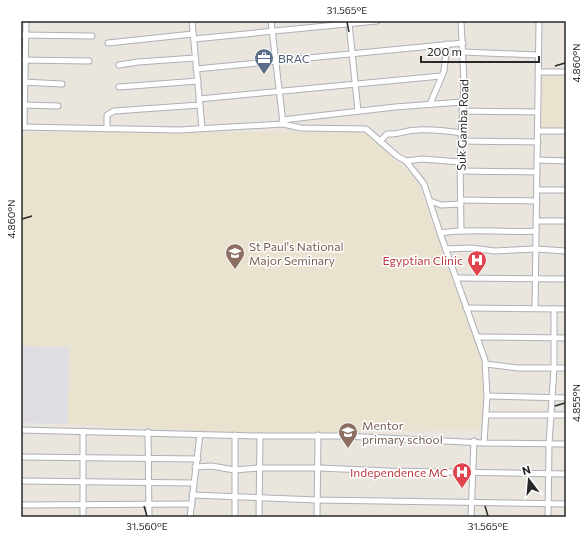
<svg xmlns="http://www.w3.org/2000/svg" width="587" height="538" font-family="Commissioner,sans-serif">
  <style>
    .industrial { fill: #dfdde3 }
    .education { fill: #e9e2ce }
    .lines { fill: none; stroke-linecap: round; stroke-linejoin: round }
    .minor-casing { stroke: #aeafb8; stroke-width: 7 }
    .minor { stroke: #fff; stroke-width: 5 }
    .ticks { fill: none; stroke: #292929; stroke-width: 1.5 }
    .labels { text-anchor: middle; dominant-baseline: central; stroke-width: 3; stroke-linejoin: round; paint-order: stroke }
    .service-label { font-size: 12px; fill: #4e5e75; stroke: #fff; text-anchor: start }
    .street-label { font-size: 12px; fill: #292929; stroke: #fff }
    .education-label { font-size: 12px; fill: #785e54; stroke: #fff; text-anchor: start }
    .health-label { font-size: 12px; fill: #be3a42; stroke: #fff; text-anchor: end }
    .neatline { fill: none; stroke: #292929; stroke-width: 1.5 }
    .ticks-label { font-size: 10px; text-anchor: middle; fill: #292929 }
  </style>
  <rect width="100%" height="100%" fill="#eae5dd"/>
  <path class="industrial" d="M 21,346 L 69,347 L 68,424 L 21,423 Z"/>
  <g class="education">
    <path d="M 542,75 L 566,75 L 566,129 L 541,129 Z"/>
    <path d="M 21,132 L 365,132 L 417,180 L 484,368 L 483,430 L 243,433 L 68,424 L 69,347 L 21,346 Z"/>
  </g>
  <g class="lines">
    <g class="minor-casing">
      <g id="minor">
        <path d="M 192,21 L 202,128"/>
        <path d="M 271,21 L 283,123"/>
        <path d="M 349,23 L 358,111"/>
        <path d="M 21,35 L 92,36"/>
        <path d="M 194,39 L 377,21"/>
        <path d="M 108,43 L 193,34"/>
        <path d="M 463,52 L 537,55"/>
        <path d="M 21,60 L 89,61"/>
        <path d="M 119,65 L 138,62 L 195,58"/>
        <path d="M 196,69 L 463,43"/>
        <path d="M 538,72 L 566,72"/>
        <path d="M 22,82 L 62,84"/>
        <path d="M 119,87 L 198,81"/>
        <path d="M 199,99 L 441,76"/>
        <path d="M 430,104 L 444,71 L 447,44"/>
        <path d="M 22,105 L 58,106"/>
        <path d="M 462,111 L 538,112"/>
        <path d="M 282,120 L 395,107 L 462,102"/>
        <path d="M 21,127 L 179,130 L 283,124 L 301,128 L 366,129 L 397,156 L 406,161 L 424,184 L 440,233 L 485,360 L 487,396 L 484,443"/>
        <path d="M 24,127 L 26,21"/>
        <path d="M 107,129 L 107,115 L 114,111 L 200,105"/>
        <path d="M 538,131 L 566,131"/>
        <path d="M 380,141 L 387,134 C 398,135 406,130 417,130 C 432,129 447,131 462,133"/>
        <path d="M 462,141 L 538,142"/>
        <path d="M 538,160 L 566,161"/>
        <path d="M 406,161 L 422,159 L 460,162"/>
        <path d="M 460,171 L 537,172"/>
        <path d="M 537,190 L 566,190"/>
        <path d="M 461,200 L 537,201"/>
        <path d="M 430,201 L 441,205 L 461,204"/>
        <path d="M 536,221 L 566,221"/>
        <path d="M 461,230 L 460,162 L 464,83 L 461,21"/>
        <path d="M 440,233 C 471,228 504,233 536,231"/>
        <path d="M 446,249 L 471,248 L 495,251 L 536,249 L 566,251"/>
        <path d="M 457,278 L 566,279"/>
        <path d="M 466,308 L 566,309"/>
        <path d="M 535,308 L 539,21"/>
        <path d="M 477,337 L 566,338"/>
        <path d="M 486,364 L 518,368 L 566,368"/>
        <path d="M 487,396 L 566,398"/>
        <path d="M 487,415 L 566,415"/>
        <path d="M 21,430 L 260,436 L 345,436 L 484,443 L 566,444"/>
        <path d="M 148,432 L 149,517"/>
        <path d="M 235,435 L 235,517"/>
        <path d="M 21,457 L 198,459"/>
        <path d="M 195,467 L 212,466 L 234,470 L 258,468 L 319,468 L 389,471 L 566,474"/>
        <path d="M 21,481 L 193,483"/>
        <path d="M 192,495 L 317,500 L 566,504"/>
        <path d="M 21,505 L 192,504"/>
        <path d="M 83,517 L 83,431"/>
        <path d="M 190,517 L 200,434"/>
        <path d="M 259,517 L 260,436"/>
        <path d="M 317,517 L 318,435"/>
        <path d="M 471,517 L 474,441"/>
        <path d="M 548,517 L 549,444 L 554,368 L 554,309"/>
      </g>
    </g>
    <use href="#minor" class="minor"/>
  </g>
  <path class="ticks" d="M 347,22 L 349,32M 555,66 L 565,63M 22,219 L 32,216M 555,406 L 565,403M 144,506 L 147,516M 485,506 L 488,516"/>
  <defs>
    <g id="office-pin" transform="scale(1)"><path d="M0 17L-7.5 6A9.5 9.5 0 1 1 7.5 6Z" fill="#5c6f8a" stroke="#fff"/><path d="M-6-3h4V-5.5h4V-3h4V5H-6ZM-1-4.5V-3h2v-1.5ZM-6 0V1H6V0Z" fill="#fff"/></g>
    <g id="university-pin" transform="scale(1)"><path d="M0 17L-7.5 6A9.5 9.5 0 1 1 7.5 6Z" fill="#8d6e63" stroke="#fff"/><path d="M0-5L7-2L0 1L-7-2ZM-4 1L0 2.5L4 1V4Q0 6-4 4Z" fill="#fff"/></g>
    <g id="hospital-pin" transform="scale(1)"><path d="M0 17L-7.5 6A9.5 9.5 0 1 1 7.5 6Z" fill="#e0444e" stroke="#fff"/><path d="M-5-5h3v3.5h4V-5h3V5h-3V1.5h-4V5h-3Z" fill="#fff"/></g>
    <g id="school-pin" transform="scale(1)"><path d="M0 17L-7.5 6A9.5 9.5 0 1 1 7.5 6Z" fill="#8d6e63" stroke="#fff"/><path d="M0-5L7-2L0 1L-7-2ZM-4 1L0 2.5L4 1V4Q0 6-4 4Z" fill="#fff"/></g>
  </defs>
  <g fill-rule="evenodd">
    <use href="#office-pin" x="264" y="58"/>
    <use href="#university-pin" x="235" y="253"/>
    <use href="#hospital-pin" x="477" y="260"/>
    <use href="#school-pin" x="348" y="432"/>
    <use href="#hospital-pin" x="462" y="472"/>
  </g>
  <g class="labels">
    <g class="service-label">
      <text x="278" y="58">BRAC</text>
    </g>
    <g class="street-label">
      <text transform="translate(462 125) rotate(-88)">Suk Gamba Road</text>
    </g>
    <g class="education-label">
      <text x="249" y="246">St Paul's National<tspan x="249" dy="14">Major Seminary</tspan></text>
      <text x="362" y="425">Mentor<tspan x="362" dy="14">primary school</tspan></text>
    </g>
    <g class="health-label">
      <text x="463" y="260">Egyptian Clinic</text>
      <text x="448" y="472">Independence MC</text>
    </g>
  </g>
  <rect width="587" height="538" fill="none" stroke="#ffffff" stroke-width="44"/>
  <g transform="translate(529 480) rotate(344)" stroke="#ffffff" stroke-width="3" paint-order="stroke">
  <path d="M0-3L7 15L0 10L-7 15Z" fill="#292929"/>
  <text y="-6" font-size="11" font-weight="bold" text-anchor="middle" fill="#292929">N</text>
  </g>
  <path d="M421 56v6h118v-6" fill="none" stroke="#292929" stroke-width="2"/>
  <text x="427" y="56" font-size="12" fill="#292929" stroke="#ffffff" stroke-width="3" paint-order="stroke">200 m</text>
  <rect x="22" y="22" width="543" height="494" class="neatline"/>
  <g class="ticks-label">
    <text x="347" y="14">31.565°E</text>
    <text transform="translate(576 63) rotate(-90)" y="4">4.860°N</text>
    <text transform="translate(11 219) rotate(-90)" y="4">4.860°N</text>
    <text transform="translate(576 403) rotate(-90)" y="4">4.855°N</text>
    <text x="147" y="530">31.560°E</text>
    <text x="488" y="530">31.565°E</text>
  </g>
</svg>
